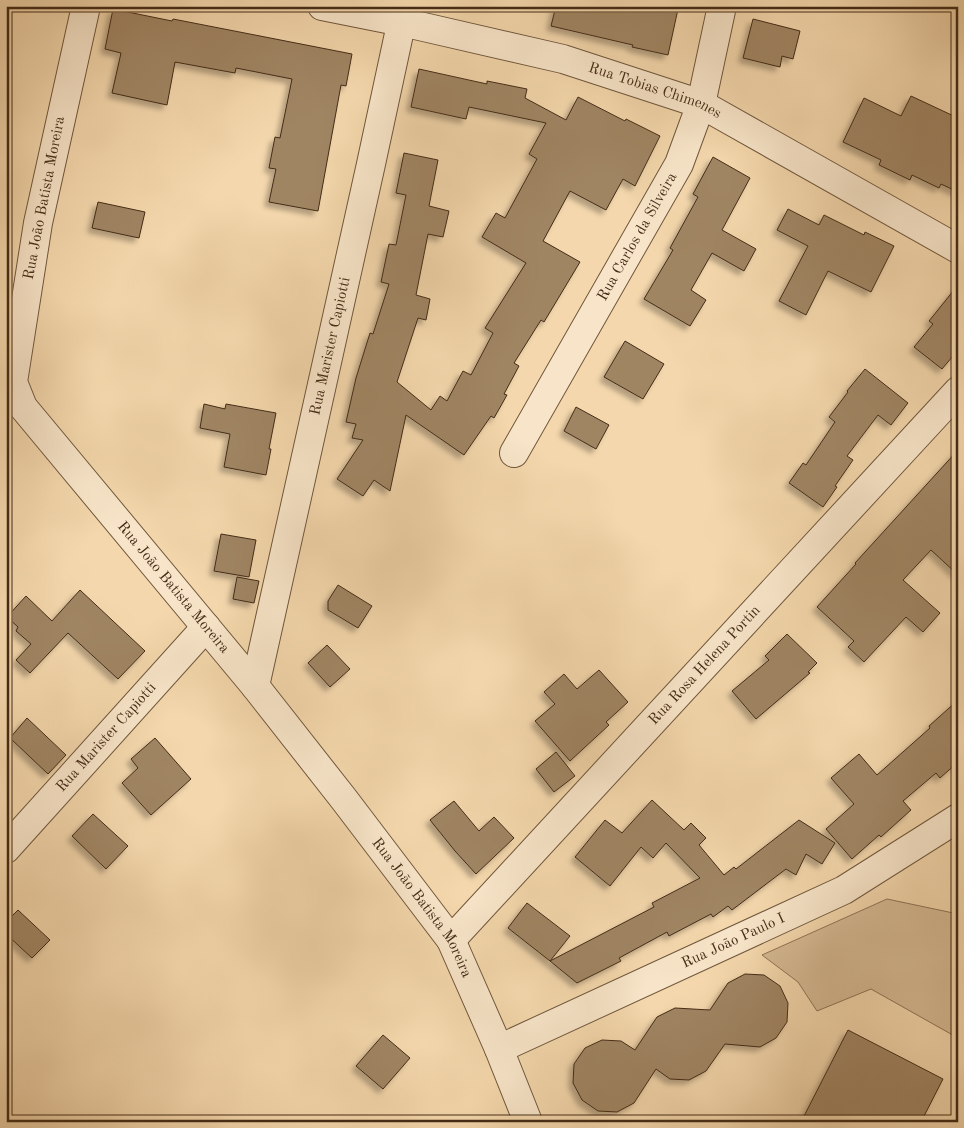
<svg xmlns="http://www.w3.org/2000/svg" width="964" height="1128" font-family="'Old Standard TT',serif">
  <style>
    .green { fill: #d6ba93; stroke: #8d7355 }
    .building { fill: #a08564; stroke: #442c17; filter: url(#shadow) }
    .lines { fill: none; stroke-linecap: round; stroke-linejoin: round }
    .minor-casing { stroke: #70573c; stroke-width: 30 }
    .minor { stroke: #f8e5c9; stroke-width: 28 }
    .labels { text-anchor: middle; dominant-baseline: central; stroke-width: 5; stroke-linejoin: round; paint-order: stroke }
    .street-label { font-size: 15px; fill: #442c17; stroke: #f8e5c9 }
  </style>
  <defs>
    <filter id="shadow"><feDropShadow dx="-4.5" dy="4.5" stdDeviation="2.5" flood-color="#0004"/></filter>
  </defs>
  <rect width="100%" height="100%" fill="#f4d7ac"/>
  <filter id="stains"><feTurbulence type="fractalNoise" baseFrequency=".004" numOctaves="4"/><feColorMatrix values="0 0 0 0 .2 0 0 0 0 .09 0 0 0 0 .02 0 0 0 .5 -.17"/></filter>
  <radialGradient id="worn" r=".72"><stop offset=".6" stop-color="#630" stop-opacity="0"/><stop offset="1" stop-color="#630" stop-opacity=".3"/></radialGradient>
  <path class="green" d="M 887,899 L 958,914 L 958,1038 L 871,989 L 817,1011 L 798,982 L 762,955 Z"/>
  <g class="building">
    <path d="M 556,6 L 666,6 L 678,9 L 668,55 L 632,47 L 633,45 L 551,26 Z"/>
    <path d="M 113,9 L 172,21 L 173,19 L 352,54 L 346,86 L 341,85 L 318,211 L 269,202 L 276,169 L 269,168 L 275,137 L 280,138 L 292,79 L 236,68 L 235,73 L 175,62 L 167,105 L 112,93 L 121,53 L 105,49 Z"/>
    <path d="M 753,19 L 800,31 L 793,59 L 782,56 L 780,67 L 743,58 Z"/>
    <path d="M 419,69 L 487,84 L 487,81 L 527,89 L 525,98 L 566,120 L 578,97 L 625,121 L 626,119 L 660,136 L 635,186 L 623,179 L 606,210 L 570,191 L 543,241 L 580,262 L 544,322 L 541,320 L 514,363 L 519,366 L 504,394 L 507,395 L 494,418 L 491,416 L 464,455 L 406,415 L 390,491 L 374,480 L 363,496 L 337,479 L 363,440 L 352,438 L 356,424 L 346,422 L 356,378 L 370,333 L 373,334 L 389,284 L 381,282 L 389,244 L 396,245 L 406,195 L 396,193 L 404,153 L 438,160 L 429,206 L 449,211 L 443,237 L 428,234 L 416,295 L 430,299 L 426,320 L 418,318 L 397,382 L 431,410 L 440,396 L 447,401 L 463,371 L 471,375 L 493,333 L 485,328 L 526,263 L 482,237 L 496,213 L 505,218 L 537,159 L 529,154 L 546,123 L 469,107 L 466,119 L 411,107 Z"/>
    <path d="M 911,96 L 958,118 L 958,192 L 941,184 L 939,188 L 912,175 L 910,180 L 879,165 L 881,160 L 843,142 L 864,98 L 901,116 Z"/>
    <path d="M 713,157 L 750,178 L 722,230 L 756,249 L 744,271 L 712,253 L 691,290 L 706,300 L 690,326 L 644,299 L 673,250 L 670,248 L 698,197 L 693,194 Z"/>
    <path d="M 98,202 L 145,212 L 139,238 L 92,228 Z"/>
    <path d="M 788,209 L 819,225 L 824,215 L 864,235 L 865,232 L 894,246 L 871,292 L 828,271 L 806,315 L 779,301 L 808,246 L 777,230 Z"/>
    <path d="M 958,285 L 958,350 L 942,369 L 914,347 L 933,324 L 929,321 Z"/>
    <path d="M 625,341 L 664,364 L 643,399 L 604,377 Z"/>
    <path d="M 865,369 L 908,403 L 891,425 L 878,415 L 847,456 L 853,460 L 835,486 L 837,487 L 823,507 L 789,483 L 803,463 L 806,465 L 835,422 L 829,417 L 848,392 L 847,391 Z"/>
    <path d="M 204,404 L 225,409 L 226,404 L 276,413 L 269,449 L 271,449 L 266,475 L 224,467 L 230,434 L 200,428 Z"/>
    <path d="M 576,407 L 609,425 L 596,449 L 564,431 Z"/>
    <path d="M 958,450 L 958,575 L 931,550 L 903,580 L 940,613 L 923,632 L 906,617 L 864,662 L 848,647 L 854,641 L 817,607 L 856,564 L 855,563 Z"/>
    <path d="M 221,534 L 256,540 L 249,577 L 214,571 Z"/>
    <path d="M 237,577 L 259,581 L 254,603 L 233,599 Z"/>
    <path d="M 338,585 L 372,606 L 358,628 L 328,610 L 328,601 Z"/>
    <path d="M 80,590 L 145,651 L 118,679 L 68,633 L 30,673 L 16,660 L 31,644 L 16,631 L 18,627 L 7,617 L 26,596 L 52,621 Z"/>
    <path d="M 787,634 L 817,663 L 808,672 L 810,673 L 756,719 L 732,691 L 769,660 L 765,656 Z"/>
    <path d="M 327,645 L 350,669 L 330,687 L 308,663 Z"/>
    <path d="M 599,670 L 628,702 L 606,722 L 609,725 L 570,761 L 535,721 L 555,704 L 544,692 L 564,674 L 577,689 Z"/>
    <path d="M 958,700 L 958,762 L 940,778 L 936,773 L 903,801 L 911,810 L 881,837 L 879,835 L 852,859 L 826,829 L 854,804 L 831,778 L 859,754 L 877,775 L 930,728 L 929,726 Z"/>
    <path d="M 27,718 L 66,755 L 48,774 L 10,738 Z"/>
    <path d="M 155,738 L 191,779 L 151,815 L 122,783 L 138,768 L 131,759 Z"/>
    <path d="M 556,752 L 575,776 L 554,792 L 536,769 Z"/>
    <path d="M 652,800 L 684,830 L 691,823 L 706,838 L 699,845 L 724,875 L 734,867 L 736,869 L 799,820 L 835,843 L 822,864 L 806,854 L 796,875 L 786,869 L 732,910 L 728,906 L 713,917 L 711,914 L 669,936 L 667,932 L 619,958 L 621,961 L 577,983 L 550,961 L 654,907 L 652,903 L 700,878 L 666,843 L 653,858 L 641,847 L 610,886 L 575,857 L 605,820 L 622,833 Z"/>
    <path d="M 454,801 L 479,831 L 494,817 L 514,838 L 476,874 L 455,851 L 430,820 Z"/>
    <path d="M 93,814 L 128,846 L 106,869 L 72,836 Z"/>
    <path d="M 527,903 L 570,936 L 550,961 L 508,928 Z"/>
    <path d="M 18,910 L 50,940 L 32,958 L 6,934 L 6,922 Z"/>
    <path d="M 745,974 L 764,975 L 780,986 L 788,1003 L 787,1022 L 776,1038 L 760,1047 L 725,1044 L 706,1071 L 689,1080 L 670,1079 L 656,1069 L 634,1103 L 617,1112 L 598,1111 L 582,1100 L 573,1083 L 574,1064 L 585,1048 L 602,1040 L 621,1041 L 635,1050 L 657,1017 L 675,1008 L 710,1010 L 728,983 Z"/>
    <path d="M 848,1030 L 943,1079 L 921,1122 L 801,1122 Z"/>
    <path d="M 383,1035 L 410,1058 L 383,1089 L 356,1066 Z"/>
  </g>
  <g class="lines">
    <g class="minor-casing">
      <g id="minor">
        <path id="s1" d="M 86,6 L 38,223 L 13,382 L 23,407 L 255,686 L 343,798 L 451,940 L 499,1049 L 528,1122"/>
        <path id="s2" d="M 322,6 L 402,22 L 563,59 L 701,104 L 958,249"/>
        <path id="s3" d="M 514,453 L 679,164 L 701,104 L 722,6"/>
        <path id="s4" d="M 255,686 L 371,164 L 405,6"/>
        <path id="s5" d="M 6,849 L 206,627"/>
        <path id="s6" d="M 451,940 L 958,391"/>
        <path id="s7" d="M 499,1049 L 844,890 L 958,818"/>
      </g>
    </g>
    <use href="#minor" class="minor"/>
  </g>
  <g class="labels">
    <g class="street-label">
      <text stroke="none"><textPath href="#s2" startOffset="344">Rua Tobias Chimenes</textPath></text>
      <text transform="translate(45 198) rotate(-79)">Rua João Batista Moreira</text>
      <text stroke="none"><textPath href="#s3" startOffset="249">Rua Carlos da Silveira</textPath></text>
      <text stroke="none"><textPath href="#s4" startOffset="348">Rua Marister Capiotti</textPath></text>
      <text stroke="none"><textPath href="#s1" startOffset="645">Rua João Batista Moreira</textPath></text>
      <text stroke="none"><textPath href="#s6" startOffset="374">Rua Rosa Helena Portin</textPath></text>
      <text stroke="none"><textPath href="#s5" startOffset="150">Rua Marister Capiotti</textPath></text>
      <text stroke="none"><textPath href="#s1" startOffset="1051">Rua João Batista Moreira</textPath></text>
      <text stroke="none"><textPath href="#s7" startOffset="258">Rua João Paulo I</textPath></text>
    </g>
  </g>
  <rect width="964" height="1128" fill="none" stroke="#f4d7ac" stroke-width="25"/>
  <rect x="8" y="8" width="949" height="1113" fill="none" stroke="#442c17" stroke-width="2.5"/>
  <rect x="12" y="12" width="939" height="1103" fill="none" stroke="#442c17"/>
  <rect width="100%" height="100%" filter="url(#stains)"/>
  <rect width="100%" height="100%" fill="url(#worn)"/>
</svg>
